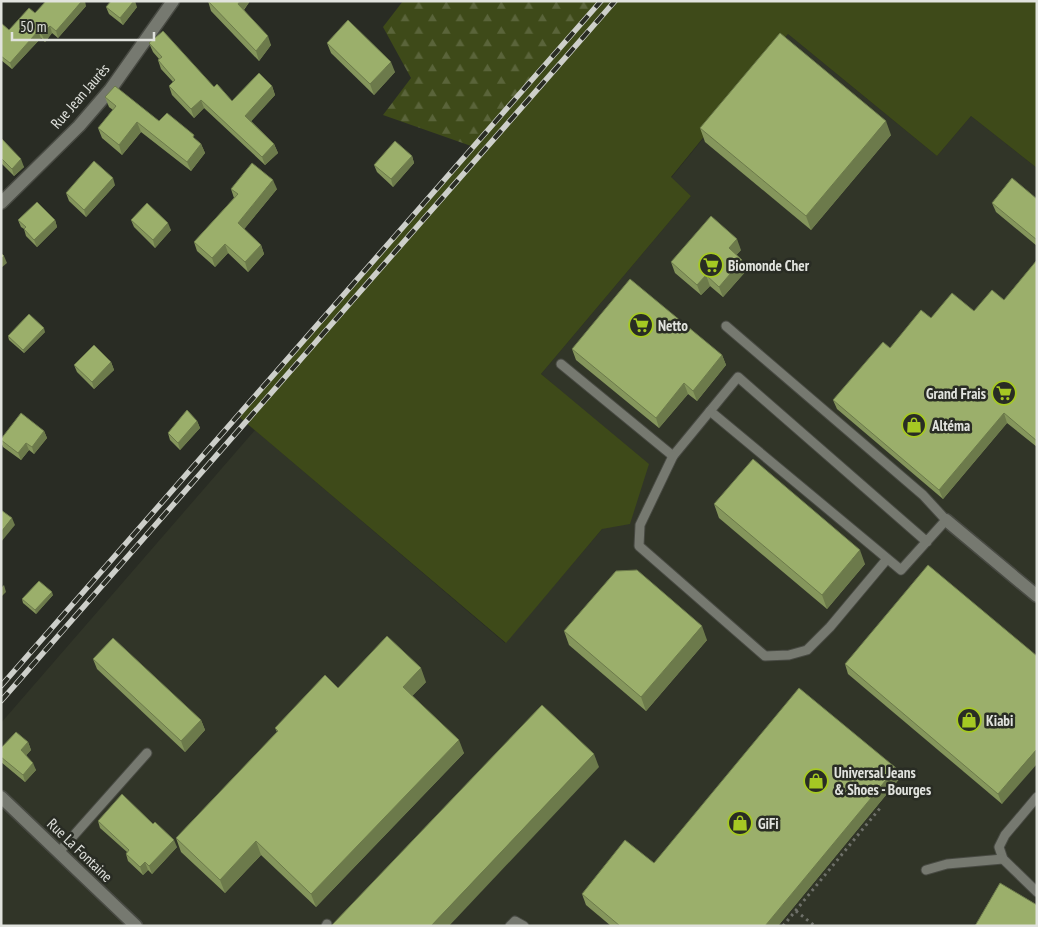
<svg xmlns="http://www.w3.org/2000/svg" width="1038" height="927" font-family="'PT Sans Narrow',sans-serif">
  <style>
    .built { fill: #313528 }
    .grass { fill: #3e4a19 }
    .forest { fill: url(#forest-firs) }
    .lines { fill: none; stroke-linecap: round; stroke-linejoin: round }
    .service-casing { stroke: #484a43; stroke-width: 11 }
    .minor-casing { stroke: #484a43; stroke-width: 15 }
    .path { stroke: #6f716a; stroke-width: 3; stroke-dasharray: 2.5 4; stroke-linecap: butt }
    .service { stroke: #767970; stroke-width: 9 }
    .minor { stroke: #767970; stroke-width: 12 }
    .rail-casing { stroke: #cdcfca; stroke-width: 5.5 }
    .rail { stroke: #292c24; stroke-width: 4; stroke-dasharray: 11; stroke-linecap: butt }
    .wall { fill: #85965c }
    .shaded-wall { fill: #6c7a4b }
    .building { fill: #9baf6b; stroke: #6c7a4b }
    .labels { text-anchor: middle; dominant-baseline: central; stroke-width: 5; stroke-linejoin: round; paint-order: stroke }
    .street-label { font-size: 15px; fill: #e1e3de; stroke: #292c24 }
    .poi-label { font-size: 15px; font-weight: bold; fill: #e1e3de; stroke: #292c24; text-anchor: start }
  </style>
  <defs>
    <pattern id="forest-firs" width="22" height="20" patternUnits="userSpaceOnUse" patternTransform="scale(1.25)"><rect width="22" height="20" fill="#3e4a19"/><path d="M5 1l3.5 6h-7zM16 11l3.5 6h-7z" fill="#5a643a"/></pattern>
  </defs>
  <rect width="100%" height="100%" fill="#292c24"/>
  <path class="built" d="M 788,34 L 937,156 L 971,116 L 1037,168 L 1037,926 L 1,926 L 1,723 L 255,430 L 505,643 L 603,528 L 630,523 L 555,386 L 541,374 L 691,196 L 671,178 Z"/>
  <path class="grass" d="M 601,1 L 1037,1 L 1037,168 L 971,116 L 937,156 L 788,34 L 671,177 L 691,196 L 541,374 L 649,464 L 630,524 L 602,529 L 506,643 L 238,416 Z"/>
  <path class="forest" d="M 403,1 L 601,1 L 474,147 L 383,115 L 411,78 L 383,27 Z"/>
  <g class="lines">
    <g class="service-casing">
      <g id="service">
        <path d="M 726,326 L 923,495 L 946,520 L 901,570 L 710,411 L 738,377 L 927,542"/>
        <path d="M 561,364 L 673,456 L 710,411"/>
        <path d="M 673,456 L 640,525 L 639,546 L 765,656 L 789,655 L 807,650 L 830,627 L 887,559"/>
        <path d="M 1037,797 L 1005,835 L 999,847 L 1003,859 L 1037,892"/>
        <path d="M 59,852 L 147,753"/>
        <path d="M 926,870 L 947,864 L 1003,859"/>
        <path d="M 326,926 L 327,924"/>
        <path d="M 510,926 L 515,921 L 524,926"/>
      </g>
    </g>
    <g class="minor-casing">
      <g id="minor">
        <path d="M 1,203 L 79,126 L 110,90 L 173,1"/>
        <path d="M 946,520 L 1037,596"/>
        <path d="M 1,797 L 136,926"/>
      </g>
    </g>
    <g class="path">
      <path d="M 796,911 L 815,926"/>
      <path d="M 783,926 L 881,807"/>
    </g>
    <use href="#service" class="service"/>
    <use href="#minor" class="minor"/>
    <g class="rail-casing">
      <g id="rail">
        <path d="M 1,686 L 601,1"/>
        <path d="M 1,701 L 615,1"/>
      </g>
    </g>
    <use href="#rail" class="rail"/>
  </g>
  <g class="wall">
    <path d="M 208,1 L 250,1 L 244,10 L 271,45 L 259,61 L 211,11 Z"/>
    <path d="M 86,6 L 58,38 L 52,33 L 45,42 L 41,38 L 12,69 L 1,60 L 1,23 L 9,30 L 35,13 Z"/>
    <path d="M 106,7 L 137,7 L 123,25 L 109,14 Z"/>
    <path d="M 149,43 L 214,87 L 232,101 L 272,86 L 275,95 L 251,121 L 274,144 L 278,153 L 265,165 L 204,108 L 194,118 L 172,95 L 169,86 L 173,82 L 161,69 L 158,60 L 159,59 L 153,52 Z"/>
    <path d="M 327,43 L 395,72 L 374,95 L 331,53 Z"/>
    <path d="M 105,97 L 159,121 L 196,140 L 201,144 L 205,153 L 191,171 L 141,132 L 122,155 L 102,138 L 98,128 L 113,110 L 109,107 Z"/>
    <path d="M 700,128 L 891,135 L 811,230 L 705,142 Z"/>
    <path d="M 1,138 L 24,167 L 14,176 L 1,163 Z"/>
    <path d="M 412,156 L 414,163 L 393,187 L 377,172 L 374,165 Z"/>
    <path d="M 115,185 L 86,217 L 69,201 L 66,193 Z"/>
    <path d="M 231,189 L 277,189 L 244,229 L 261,245 L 264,254 L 248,272 L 228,253 L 215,267 L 197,251 L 194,242 L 234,198 Z"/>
    <path d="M 1037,199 L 1037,246 L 996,212 L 992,203 Z"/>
    <path d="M 18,220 L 55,220 L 57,227 L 37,247 L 26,236 L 24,229 L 21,227 Z"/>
    <path d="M 131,220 L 171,230 L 155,248 L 134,227 Z"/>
    <path d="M 741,250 L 736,255 L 746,271 L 723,297 L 710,286 L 701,295 L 675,273 L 671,262 Z"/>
    <path d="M 1037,260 L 1037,447 L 1007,423 L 943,499 L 837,409 L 833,400 L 890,348 L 931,318 L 974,311 L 1004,300 Z"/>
    <path d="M 45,332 L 24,353 L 9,340 L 8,336 Z"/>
    <path d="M 572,349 L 722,355 L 726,365 L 697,401 L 688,394 L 659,428 L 576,360 Z"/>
    <path d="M 111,362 L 114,370 L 94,389 L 77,372 L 74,365 Z"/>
    <path d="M 197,421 L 200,428 L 180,450 L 170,440 L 168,433 Z"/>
    <path d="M 44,431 L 47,438 L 34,454 L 29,450 L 21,460 L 3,447 L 1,442 L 1,439 Z"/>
    <path d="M 714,504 L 865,564 L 827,609 L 719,518 Z"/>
    <path d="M 53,595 L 36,614 L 23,603 L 22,599 Z"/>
    <path d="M 564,631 L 707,640 L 646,711 L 569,645 Z"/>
    <path d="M 1037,656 L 1002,804 L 848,674 L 845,664 Z"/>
    <path d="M 93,659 L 201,720 L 205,730 L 185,752 L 97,669 Z"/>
    <path d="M 426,682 L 412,696 L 464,753 L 316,907 L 261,855 L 225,893 L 181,852 L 176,838 L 277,732 L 275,728 L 338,688 Z"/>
    <path d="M 28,742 L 31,750 L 26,755 L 36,770 L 25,782 L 1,762 L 1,748 Z"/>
    <path d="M 900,778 L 778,926 L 611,926 L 586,905 L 582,894 L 654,863 Z"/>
    <path d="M 98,821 L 177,847 L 152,874 L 148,870 L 143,875 L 128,861 L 126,854 L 127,852 L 100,828 Z"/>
  </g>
  <g class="shaded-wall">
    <path d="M 82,1 L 85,1 L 86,6 L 58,38 L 56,31 Z"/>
    <path d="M 134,1 L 135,1 L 137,7 L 123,25 L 120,18 Z"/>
    <path d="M 240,1 L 250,1 L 241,13 L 238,4 Z"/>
    <path d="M 50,26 L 52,33 L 45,42 L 42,35 Z"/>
    <path d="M 38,31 L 41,38 L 12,69 L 10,63 Z"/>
    <path d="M 268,36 L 271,45 L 259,61 L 256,51 Z"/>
    <path d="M 391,62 L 395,72 L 374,95 L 370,84 Z"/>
    <path d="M 272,86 L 275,95 L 248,125 L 245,116 Z"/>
    <path d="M 201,100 L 204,108 L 194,118 L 191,109 Z"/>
    <path d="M 886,121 L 891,135 L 811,230 L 806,216 Z"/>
    <path d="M 137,122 L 141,132 L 122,155 L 119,145 Z"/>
    <path d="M 201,144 L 205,153 L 191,171 L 187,162 Z"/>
    <path d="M 274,144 L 278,153 L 265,165 L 262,157 Z"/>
    <path d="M 412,156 L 414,163 L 393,187 L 391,179 Z"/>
    <path d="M 21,159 L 24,167 L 14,176 L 12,169 Z"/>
    <path d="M 113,178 L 115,185 L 86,217 L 84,210 Z"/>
    <path d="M 273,180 L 277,189 L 241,233 L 238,223 Z"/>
    <path d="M 55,220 L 57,227 L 37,247 L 34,240 Z"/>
    <path d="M 168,223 L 171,230 L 155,248 L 153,240 Z"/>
    <path d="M 737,239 L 741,250 L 733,259 L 729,248 Z"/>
    <path d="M 225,244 L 228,253 L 215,267 L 212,258 Z"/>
    <path d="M 261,245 L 264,254 L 248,272 L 245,262 Z"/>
    <path d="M 4,256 L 7,263 L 1,268 L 1,259 Z"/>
    <path d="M 742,260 L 746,271 L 723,297 L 719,287 Z"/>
    <path d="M 706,275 L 710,286 L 701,295 L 697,285 Z"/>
    <path d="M 44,328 L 45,332 L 24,353 L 23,350 Z"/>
    <path d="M 722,355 L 726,365 L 697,401 L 693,391 Z"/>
    <path d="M 111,362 L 114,370 L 94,389 L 92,382 Z"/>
    <path d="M 684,383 L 688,394 L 659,428 L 656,418 Z"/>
    <path d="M 1004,413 L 1007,423 L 943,499 L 939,490 Z"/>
    <path d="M 197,421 L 200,428 L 180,450 L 178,443 Z"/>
    <path d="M 44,431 L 47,438 L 34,454 L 32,447 Z"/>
    <path d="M 26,443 L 29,450 L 21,460 L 18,453 Z"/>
    <path d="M 12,518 L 15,525 L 1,542 L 1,532 Z"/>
    <path d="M 860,550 L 865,564 L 827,609 L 822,595 Z"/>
    <path d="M 4,585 L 6,592 L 1,597 L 1,588 Z"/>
    <path d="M 52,592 L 53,595 L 36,614 L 35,610 Z"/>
    <path d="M 702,626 L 707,640 L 646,711 L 641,697 Z"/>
    <path d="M 421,668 L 426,682 L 408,700 L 403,687 Z"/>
    <path d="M 201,720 L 205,730 L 185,752 L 181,741 Z"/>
    <path d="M 459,740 L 464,753 L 316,907 L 311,894 Z"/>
    <path d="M 28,742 L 31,750 L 24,758 L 21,750 Z"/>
    <path d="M 1037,749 L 1037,764 L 1002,804 L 998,794 Z"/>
    <path d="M 594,754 L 599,767 L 449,926 L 431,926 Z"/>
    <path d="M 33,763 L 36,770 L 25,782 L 23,775 Z"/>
    <path d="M 896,768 L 900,778 L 778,926 L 765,926 Z"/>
    <path d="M 174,840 L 177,847 L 152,874 L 149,866 Z"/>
    <path d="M 256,841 L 261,855 L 225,893 L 220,880 Z"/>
    <path d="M 145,862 L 148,870 L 143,875 L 140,867 Z"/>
  </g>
  <g class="building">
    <path d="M 46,1 L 82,1 L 56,31 L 50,26 L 42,35 L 38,31 L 10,63 L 1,56 L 1,23 L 9,30 L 29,8 L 35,13 Z"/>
    <path d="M 111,1 L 134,1 L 120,18 L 106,7 Z"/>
    <path d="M 208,1 L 240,1 L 238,4 L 268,36 L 256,51 Z"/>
    <path d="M 348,20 L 391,62 L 370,84 L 327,43 Z"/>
    <path d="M 163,31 L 214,87 L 217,84 L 232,101 L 259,73 L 272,86 L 245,116 L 274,144 L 262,157 L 201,100 L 191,109 L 169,86 L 175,80 L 158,60 L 162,57 L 149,43 Z"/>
    <path d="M 780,33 L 886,121 L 806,216 L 700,128 Z"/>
    <path d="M 115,86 L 159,121 L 167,113 L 194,135 L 193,137 L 201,144 L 187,162 L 137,122 L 119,145 L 98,128 L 116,106 L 105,97 Z"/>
    <path d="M 1,138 L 21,159 L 12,169 L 1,158 Z"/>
    <path d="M 395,141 L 412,156 L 391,179 L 374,165 Z"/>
    <path d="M 94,161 L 113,178 L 84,210 L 66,193 Z"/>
    <path d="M 252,163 L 273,180 L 238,223 L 261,245 L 245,262 L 225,244 L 212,258 L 194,242 L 238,194 L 231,189 Z"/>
    <path d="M 1012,178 L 1037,199 L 1037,240 L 992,203 Z"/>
    <path d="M 37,202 L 55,220 L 34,240 L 24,229 L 26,227 L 18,220 Z"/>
    <path d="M 147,203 L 168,223 L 153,240 L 131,220 Z"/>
    <path d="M 711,216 L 737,239 L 729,248 L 742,260 L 719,287 L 706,275 L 697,285 L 671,262 Z"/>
    <path d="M 1,253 L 4,256 L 1,259 Z"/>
    <path d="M 1037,260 L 1037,441 L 1004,413 L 939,490 L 833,400 L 883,342 L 890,348 L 921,310 L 931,318 L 952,293 L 974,311 L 992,290 L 1004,300 Z"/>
    <path d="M 630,279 L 722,355 L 693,391 L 684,383 L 656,418 L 572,349 Z"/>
    <path d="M 29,314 L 44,328 L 23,350 L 8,336 Z"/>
    <path d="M 94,345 L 111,362 L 92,382 L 74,365 Z"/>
    <path d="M 187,410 L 197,421 L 178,443 L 168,433 Z"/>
    <path d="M 21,413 L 44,431 L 32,447 L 26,443 L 18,453 L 1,440 L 1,439 Z"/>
    <path d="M 753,459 L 860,550 L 822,595 L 714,504 Z"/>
    <path d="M 1,510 L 12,518 L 1,532 Z"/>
    <path d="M 928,565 L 1037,656 L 1037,749 L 998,794 L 845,664 Z"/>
    <path d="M 637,570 L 702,626 L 641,697 L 564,631 L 616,571 Z"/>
    <path d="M 39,581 L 52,592 L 35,610 L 22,599 Z"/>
    <path d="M 387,636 L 421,668 L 403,687 L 459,740 L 311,894 L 256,841 L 220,880 L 176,838 L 278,731 L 275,728 L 325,675 L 338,688 Z"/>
    <path d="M 113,638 L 201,720 L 181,741 L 93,659 Z"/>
    <path d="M 799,688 L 896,768 L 765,926 L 620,926 L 582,894 L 625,840 L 654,863 Z"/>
    <path d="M 542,705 L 594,754 L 431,926 L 331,926 Z"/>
    <path d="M 16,732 L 28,742 L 21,750 L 33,763 L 23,775 L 1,757 L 1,748 Z"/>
    <path d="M 122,794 L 153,824 L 155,822 L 174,840 L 149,866 L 145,862 L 140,867 L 126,854 L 129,850 L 98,821 Z"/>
    <path d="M 1000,883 L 1037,905 L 1037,926 L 975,926 Z"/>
  </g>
  <defs>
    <g id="supermarket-ring" transform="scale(1.25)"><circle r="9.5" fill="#292c24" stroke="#a5c823" stroke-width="1.5"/><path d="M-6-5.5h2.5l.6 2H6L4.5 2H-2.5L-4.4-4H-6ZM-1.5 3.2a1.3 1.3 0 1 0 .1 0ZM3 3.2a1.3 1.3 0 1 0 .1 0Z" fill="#a5c823"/></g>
    <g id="shop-ring" transform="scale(1.25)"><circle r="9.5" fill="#292c24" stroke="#a5c823" stroke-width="1.5"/><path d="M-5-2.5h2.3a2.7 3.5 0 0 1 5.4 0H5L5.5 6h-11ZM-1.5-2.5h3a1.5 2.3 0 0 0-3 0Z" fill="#a5c823"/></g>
  </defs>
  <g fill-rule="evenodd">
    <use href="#supermarket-ring" x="711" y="265"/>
    <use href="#supermarket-ring" x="641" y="325"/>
    <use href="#supermarket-ring" x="1004" y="393"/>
    <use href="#shop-ring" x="914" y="425"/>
    <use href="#shop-ring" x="969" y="720"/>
    <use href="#shop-ring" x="816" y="781"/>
    <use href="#shop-ring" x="740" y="823"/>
  </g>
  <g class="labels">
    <g class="street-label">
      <text transform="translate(80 96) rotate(-49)">Rue Jean Jaurès</text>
      <text transform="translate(80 850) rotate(44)">Rue La Fontaine</text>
    </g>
    <g class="poi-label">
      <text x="728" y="265">Biomonde Cher</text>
      <text x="658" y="325">Netto</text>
      <text x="986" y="393" text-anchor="end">Grand Frais</text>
      <text x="932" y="425">Altéma</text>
      <text x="986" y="720">Kiabi</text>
      <text x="834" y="772">Universal Jeans<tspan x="834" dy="17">&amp; Shoes - Bourges</tspan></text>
      <text x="758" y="823">GiFi</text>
    </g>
  </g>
  <rect width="1038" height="927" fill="none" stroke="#e1e3de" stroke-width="5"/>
  <path d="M12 32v8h142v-8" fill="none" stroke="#e1e3de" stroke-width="2.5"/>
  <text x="20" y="32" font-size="15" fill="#e1e3de" stroke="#292c24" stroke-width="4" paint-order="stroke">50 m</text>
</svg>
